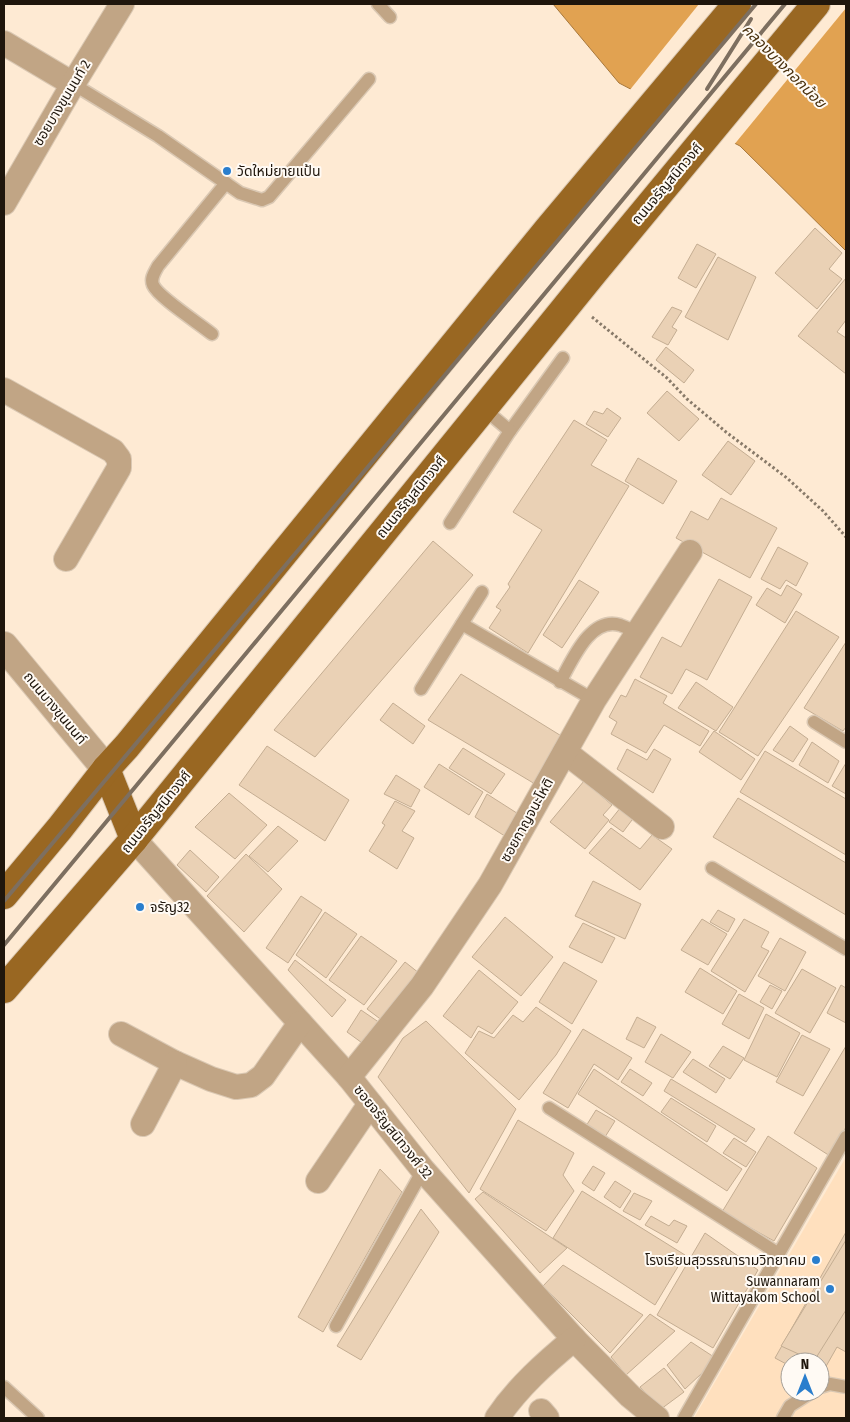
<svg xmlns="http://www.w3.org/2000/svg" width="850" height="1422" font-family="'Fira Sans Condensed','Noto Sans Thai',sans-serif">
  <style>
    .built { fill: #ffe0be; fill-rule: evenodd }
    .water { fill: #e1a251; stroke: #a7783c }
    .pier { fill: #feead3 }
    .building { fill: #ead1b5; stroke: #c4ad92 }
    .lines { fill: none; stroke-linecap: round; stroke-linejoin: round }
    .service-casing { stroke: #dac8b3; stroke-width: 15 }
    .minor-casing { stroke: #dac8b3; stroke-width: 26 }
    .tertiary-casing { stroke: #dac8b3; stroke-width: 30 }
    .primary-casing { stroke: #dac8b3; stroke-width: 30 }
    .path { stroke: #887a69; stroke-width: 3; stroke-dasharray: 2.5 2.5; stroke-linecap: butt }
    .service { stroke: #c1a585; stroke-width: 12 }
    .minor { stroke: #c1a585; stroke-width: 24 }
    .tertiary { stroke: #c1a585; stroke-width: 28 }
    .primary { stroke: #996722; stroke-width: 28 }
    .rail { stroke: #7d6f60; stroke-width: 4 }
    .poi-dot { fill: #2a7ecd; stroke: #fffaf4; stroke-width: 2 }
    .labels { text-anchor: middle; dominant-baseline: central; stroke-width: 4; stroke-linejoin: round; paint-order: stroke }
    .street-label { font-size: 14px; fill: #1f160c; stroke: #fffaf4 }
    .poi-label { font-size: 14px; fill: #1f160c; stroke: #fffaf4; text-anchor: start }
    .water-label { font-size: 15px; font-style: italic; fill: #49300d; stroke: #fffaf4 }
  </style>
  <rect width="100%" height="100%" fill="#feead3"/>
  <path class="built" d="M 846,1157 L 846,1418 L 694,1418 ZM 790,1362 L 820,1362 L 820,1392 L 790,1392 Z"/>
  <path class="water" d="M 553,4 L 846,4 L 846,251 L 740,146 L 619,83 Z"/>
  <path class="pier" d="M 699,4 L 846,4 L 846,8 L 733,146 L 629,91 Z"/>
  <g class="building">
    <path d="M 815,228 L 842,253 L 829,269 L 842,279 L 817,309 L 775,273 Z"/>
    <path d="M 697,244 L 716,254 L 696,288 L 678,278 Z"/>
    <path d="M 718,257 L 756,277 L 728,340 L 685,317 Z"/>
    <path d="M 846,278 L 846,320 L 837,332 L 846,338 L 846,374 L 798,336 Z"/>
    <path d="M 672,307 L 682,311 L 672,327 L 677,330 L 668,345 L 652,337 Z"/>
    <path d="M 666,347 L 694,370 L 684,383 L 656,360 Z"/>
    <path d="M 667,391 L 699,419 L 679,441 L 647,413 Z"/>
    <path d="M 607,408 L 621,418 L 608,437 L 586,424 L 594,411 L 603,414 Z"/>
    <path d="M 574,420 L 607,440 L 591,465 L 629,486 L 528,653 L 489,628 L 501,610 L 496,607 L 510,587 L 508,584 L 542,530 L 513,512 Z"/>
    <path d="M 728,441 L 755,461 L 731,495 L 702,475 Z"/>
    <path d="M 638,458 L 677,481 L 663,504 L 625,481 Z"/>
    <path d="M 721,498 L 777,528 L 750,578 L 676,538 L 691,511 L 708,520 Z"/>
    <path d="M 433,541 L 473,575 L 315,757 L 274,730 Z"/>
    <path d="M 778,547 L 808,563 L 796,586 L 786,580 L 780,589 L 761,579 Z"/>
    <path d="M 719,579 L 752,597 L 707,680 L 686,669 L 672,694 L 640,677 L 662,637 L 681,647 Z"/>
    <path d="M 579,580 L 599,592 L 562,648 L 543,635 Z"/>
    <path d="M 787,585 L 802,594 L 785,623 L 756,605 L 767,588 L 781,596 Z"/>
    <path d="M 796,611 L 839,637 L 758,756 L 719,732 Z"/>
    <path d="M 846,642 L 846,727 L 843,731 L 804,708 Z"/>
    <path d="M 461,674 L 563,737 L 535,784 L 428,720 Z"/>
    <path d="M 635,679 L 667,696 L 663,703 L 709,731 L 700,746 L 664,725 L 646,753 L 611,734 L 617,722 L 609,717 L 621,695 L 626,697 Z"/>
    <path d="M 696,682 L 733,707 L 716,731 L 678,708 Z"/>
    <path d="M 393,703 L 425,726 L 413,744 L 380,720 Z"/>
    <path d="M 790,726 L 808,739 L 793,762 L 773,750 Z"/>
    <path d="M 714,731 L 755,759 L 741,780 L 699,752 Z"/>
    <path d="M 812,742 L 839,761 L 828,783 L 799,765 Z"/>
    <path d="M 267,746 L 349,800 L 325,841 L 239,785 Z"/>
    <path d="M 463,748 L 505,774 L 491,794 L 449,768 Z"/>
    <path d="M 627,749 L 647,760 L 654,749 L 671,759 L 653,793 L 617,769 Z"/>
    <path d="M 765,751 L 846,799 L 846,855 L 740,792 Z"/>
    <path d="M 846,763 L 846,794 L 832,786 Z"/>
    <path d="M 439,764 L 483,792 L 469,815 L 424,787 Z"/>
    <path d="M 396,775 L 420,790 L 411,807 L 384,794 Z"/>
    <path d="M 584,781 L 612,805 L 603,815 L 609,820 L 585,849 L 550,822 Z"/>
    <path d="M 229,793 L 267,825 L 235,859 L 195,827 Z"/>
    <path d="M 487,794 L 523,817 L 511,840 L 475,817 Z"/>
    <path d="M 738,798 L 846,863 L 846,915 L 713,837 Z"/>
    <path d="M 395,801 L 415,811 L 402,831 L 414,838 L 397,869 L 369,851 L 385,825 L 382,823 Z"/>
    <path d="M 625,802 L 638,812 L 623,832 L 609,822 Z"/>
    <path d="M 278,826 L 298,841 L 268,872 L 249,856 Z"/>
    <path d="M 611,828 L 640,849 L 652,835 L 672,849 L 640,890 L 589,853 Z"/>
    <path d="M 190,850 L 219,877 L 206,892 L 177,865 Z"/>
    <path d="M 246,854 L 282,889 L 244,932 L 207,896 Z"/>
    <path d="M 593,881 L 641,904 L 625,939 L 575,916 Z"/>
    <path d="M 301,896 L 322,910 L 288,963 L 266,948 Z"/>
    <path d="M 718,910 L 735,919 L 728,932 L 710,922 Z"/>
    <path d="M 325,912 L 357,934 L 326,978 L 296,955 Z"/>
    <path d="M 505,917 L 553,957 L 521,996 L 472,957 Z"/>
    <path d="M 702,919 L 727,934 L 708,965 L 681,950 Z"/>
    <path d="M 744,919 L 769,932 L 761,947 L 769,951 L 745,992 L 711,971 Z"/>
    <path d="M 583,923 L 615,938 L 602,963 L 569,947 Z"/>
    <path d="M 361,936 L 397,961 L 364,1005 L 329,980 Z"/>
    <path d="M 780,938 L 806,952 L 785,991 L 758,976 Z"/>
    <path d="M 295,960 L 346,1000 L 332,1017 L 288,970 Z"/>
    <path d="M 405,962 L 424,977 L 387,1024 L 367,1009 Z"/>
    <path d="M 564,962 L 597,981 L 572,1024 L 539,1002 Z"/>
    <path d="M 700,968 L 737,991 L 723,1014 L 685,992 Z"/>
    <path d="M 802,969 L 836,988 L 810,1033 L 775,1013 Z"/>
    <path d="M 479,970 L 518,1002 L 492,1034 L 478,1026 L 471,1038 L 443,1016 Z"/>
    <path d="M 770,985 L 782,991 L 772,1009 L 760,1002 Z"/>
    <path d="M 841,985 L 846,988 L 846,1023 L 827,1013 Z"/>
    <path d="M 739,994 L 764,1008 L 749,1039 L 722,1024 Z"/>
    <path d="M 536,1007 L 571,1031 L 556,1055 L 519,1100 L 465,1053 L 479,1031 L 494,1038 L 513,1015 L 523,1022 Z"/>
    <path d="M 361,1010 L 380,1023 L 365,1045 L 347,1032 Z"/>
    <path d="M 766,1014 L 800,1033 L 777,1077 L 744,1060 Z"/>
    <path d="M 637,1017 L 656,1027 L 644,1048 L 626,1039 Z"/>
    <path d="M 426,1021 L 516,1109 L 469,1193 L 378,1077 L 403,1038 Z"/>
    <path d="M 583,1029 L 632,1058 L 618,1080 L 594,1064 L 568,1108 L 543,1093 Z"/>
    <path d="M 661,1034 L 691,1052 L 673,1078 L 645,1062 Z"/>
    <path d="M 802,1035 L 830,1049 L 803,1096 L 776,1082 Z"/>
    <path d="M 723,1046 L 744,1058 L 730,1079 L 709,1066 Z"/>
    <path d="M 846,1046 L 846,1127 L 830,1156 L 794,1133 Z"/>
    <path d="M 693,1059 L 725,1079 L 716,1093 L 683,1072 Z"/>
    <path d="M 594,1069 L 742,1169 L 727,1191 L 578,1094 Z"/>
    <path d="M 630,1069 L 652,1083 L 643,1096 L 621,1082 Z"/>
    <path d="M 671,1079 L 755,1129 L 746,1142 L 664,1091 Z"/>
    <path d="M 671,1098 L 716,1126 L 707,1142 L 661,1112 Z"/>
    <path d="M 596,1110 L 615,1121 L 605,1137 L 586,1126 Z"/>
    <path d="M 518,1120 L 574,1153 L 563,1175 L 574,1191 L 546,1231 L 480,1189 Z"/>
    <path d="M 768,1136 L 817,1168 L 774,1241 L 722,1212 Z"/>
    <path d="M 734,1138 L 756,1152 L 746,1167 L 723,1153 Z"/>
    <path d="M 593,1166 L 605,1173 L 594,1191 L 582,1183 Z"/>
    <path d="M 380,1169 L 402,1192 L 323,1332 L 298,1317 Z"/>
    <path d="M 615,1181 L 631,1191 L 620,1208 L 604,1197 Z"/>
    <path d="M 582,1191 L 685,1255 L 655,1305 L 553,1238 Z"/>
    <path d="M 483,1192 L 567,1248 L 540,1273 L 475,1199 Z"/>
    <path d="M 634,1193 L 652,1201 L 640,1220 L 623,1211 Z"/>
    <path d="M 421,1209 L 439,1232 L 361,1360 L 337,1346 Z"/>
    <path d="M 651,1216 L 669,1226 L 674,1220 L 687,1226 L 677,1243 L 645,1225 Z"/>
    <path d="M 846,1232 L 846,1352 L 837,1347 L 820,1377 L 820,1362 L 790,1362 L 790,1366 L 775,1358 Z"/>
    <path d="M 705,1233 L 758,1270 L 713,1348 L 657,1315 Z"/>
    <path d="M 846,1240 L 846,1310 L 814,1361 L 781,1346 Z"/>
    <path d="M 563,1265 L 643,1315 L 610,1353 L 543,1286 Z"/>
    <path d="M 650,1314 L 675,1331 L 626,1375 L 611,1357 Z"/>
    <path d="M 691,1342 L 717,1359 L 685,1389 L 667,1365 Z"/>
    <path d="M 664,1368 L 684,1392 L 661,1409 L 640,1387 Z"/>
  </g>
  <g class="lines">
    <g class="service-casing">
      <g id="service">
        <path d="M 378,4 L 390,17"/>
        <path d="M 73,84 L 158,136 L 240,193 L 262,200 L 269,197 L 275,190 L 369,79"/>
        <path d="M 212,334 C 200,324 158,297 153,285 C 150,278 155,272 158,266 L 226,183"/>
        <path d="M 510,431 L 563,358"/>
        <path d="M 450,523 L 510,431 L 483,408"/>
        <path d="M 462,624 L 594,700"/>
        <path d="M 560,682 C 572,661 590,616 620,625 C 626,627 632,630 637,633"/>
        <path d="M 421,689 L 482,592"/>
        <path d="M 814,722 L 846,742"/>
        <path d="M 712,868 L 846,949"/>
        <path d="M 549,1108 L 779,1254"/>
        <path d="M 336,1326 L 423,1170"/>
        <path d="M 4,1387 L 38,1418"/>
        <path d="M 820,1387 L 830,1384 L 846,1387"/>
        <path d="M 684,1418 L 846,1137"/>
        <path d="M 783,1418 L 790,1406 L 812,1392"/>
      </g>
    </g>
    <g class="minor-casing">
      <g id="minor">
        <path d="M 4,43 L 73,84"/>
        <path d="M 4,203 L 73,84 L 122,4"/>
        <path d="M 4,390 L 113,451 L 119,459 L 119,468 L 66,559"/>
        <path d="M 565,752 L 662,827"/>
        <path d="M 134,839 L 349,1077 L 423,1170 L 574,1339 L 630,1396 L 657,1418"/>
        <path d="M 121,1034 L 175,1063 L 211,1079 L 236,1087 L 251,1085 L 263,1076 L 300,1023"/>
        <path d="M 349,1077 L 422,986 L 490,885 L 594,700 L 690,552"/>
        <path d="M 143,1124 L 175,1063"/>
        <path d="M 318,1181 L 370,1104"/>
        <path d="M 541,1411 L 547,1418"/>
        <path d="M 497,1418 C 518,1387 545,1363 574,1339"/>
      </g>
    </g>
    <g class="tertiary-casing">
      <path id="tertiary" d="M 4,646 L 106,769"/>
    </g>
    <g class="primary-casing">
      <g id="primary">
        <path d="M 106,769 L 134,839"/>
        <path d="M 4,895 L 60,828 L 106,769 L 127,746 L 548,229 L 737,4"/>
        <path d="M 4,989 L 134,839 L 595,271 L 816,4"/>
      </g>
    </g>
    <path class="path" d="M 592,317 L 667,378 L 687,399 L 726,432 L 787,478 L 823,511 L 846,537"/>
    <use href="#service" class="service"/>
    <use href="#minor" class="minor"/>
    <use href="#tertiary" class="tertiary"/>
    <use href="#primary" class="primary"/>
    <g class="rail">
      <path d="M 707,89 L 751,19"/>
      <path d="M 4,901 L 756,4"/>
      <path d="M 4,945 L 785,4"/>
    </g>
  </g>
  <g class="poi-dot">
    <circle cx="227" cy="171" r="5"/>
    <circle cx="140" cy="907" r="5"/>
    <circle cx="816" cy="1260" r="5"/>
    <circle cx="830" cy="1289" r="5"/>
  </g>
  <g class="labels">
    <g class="street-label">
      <text transform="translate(62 103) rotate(-59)">ซอยบางขุนนนท์ 2</text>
      <text transform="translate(667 184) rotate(-50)">ถนนจรัญสนิทวงศ์</text>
      <text transform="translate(411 497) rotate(-51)">ถนนจรัญสนิทวงศ์</text>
      <text transform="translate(55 708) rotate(50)">ถนนบางขุนนนท์</text>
      <text transform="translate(156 812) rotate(-51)">ถนนจรัญสนิทวงศ์</text>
      <text transform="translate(527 820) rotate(-61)">ซอยกาญจนะโหติ</text>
      <text transform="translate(393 1132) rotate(51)">ซอยจรัญสนิทวงศ์ 32</text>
    </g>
    <g class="poi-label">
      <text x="237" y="171">วัดใหม่ยายแป้น</text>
      <text x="150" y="907">จรัญ32</text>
      <text x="806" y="1260" text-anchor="end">โรงเรียนสุวรรณารามวิทยาคม</text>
      <text x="820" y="1281" text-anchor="end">Suwannaram<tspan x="820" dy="16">Wittayakom School</tspan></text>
    </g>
    <g class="water-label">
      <text transform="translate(784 66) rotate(45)">คลองบางกอกน้อย</text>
    </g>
  </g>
  <rect width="850" height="1422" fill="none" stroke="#1f160c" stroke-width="10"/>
  <g transform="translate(805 1377)"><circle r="24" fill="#fffaf4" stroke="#a59f97"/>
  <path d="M0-4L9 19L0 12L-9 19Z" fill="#2a7ecd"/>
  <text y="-8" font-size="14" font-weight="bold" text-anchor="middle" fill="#1f160c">N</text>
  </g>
</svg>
